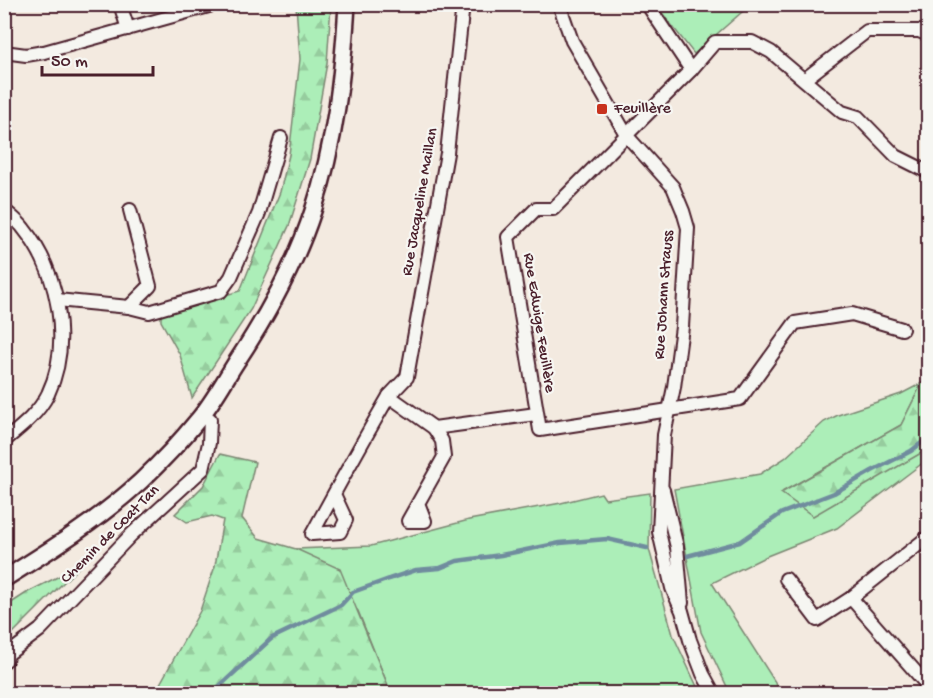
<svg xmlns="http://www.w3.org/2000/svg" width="933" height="698" font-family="'Gochi Hand',sans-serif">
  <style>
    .grass { fill: #aceeb8; stroke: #7b8672; stroke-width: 1.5 }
    .forest { fill: url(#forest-firs); stroke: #7b8672; stroke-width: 1.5 }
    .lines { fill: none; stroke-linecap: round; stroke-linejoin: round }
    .stream { stroke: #708c9e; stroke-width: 4.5 }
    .minor-casing { stroke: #4a1f2b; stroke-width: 16 }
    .tertiary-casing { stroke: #4a1f2b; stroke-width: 20 }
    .minor { stroke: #f6f6f2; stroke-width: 12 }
    .tertiary { stroke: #f6f6f2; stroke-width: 15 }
    .poi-dot { fill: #c8321e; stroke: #f6f6f2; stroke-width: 2 }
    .labels { text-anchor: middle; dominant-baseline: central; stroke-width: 4.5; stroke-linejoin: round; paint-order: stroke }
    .poi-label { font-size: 16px; fill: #4a1f2b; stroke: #f6f6f2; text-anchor: start }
    .street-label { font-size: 16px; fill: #4a1f2b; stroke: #f6f6f2 }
  </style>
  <defs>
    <pattern id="forest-firs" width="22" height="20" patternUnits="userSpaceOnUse" patternTransform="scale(1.5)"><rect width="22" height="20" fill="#aceeb8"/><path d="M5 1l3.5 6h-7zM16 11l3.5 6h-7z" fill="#96cc9e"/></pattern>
  </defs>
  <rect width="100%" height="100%" fill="#f3eae0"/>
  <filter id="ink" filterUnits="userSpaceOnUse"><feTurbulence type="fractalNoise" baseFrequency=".0167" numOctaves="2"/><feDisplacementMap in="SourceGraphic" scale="12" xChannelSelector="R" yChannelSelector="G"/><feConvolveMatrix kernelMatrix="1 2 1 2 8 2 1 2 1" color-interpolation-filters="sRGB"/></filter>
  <g filter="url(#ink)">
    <g class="grass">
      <path d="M 656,5 L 750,5 L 694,54 Z"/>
      <path d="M 922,383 L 901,425 L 782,492 L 895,467 L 928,449 L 928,459 L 837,528 L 767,556 L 712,583 L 782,693 L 730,693 L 701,632 L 674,489 L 760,474 L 785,458 L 824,422 L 838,415 L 901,394 Z"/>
      <path d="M 601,493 L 605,499 L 650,493 L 649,549 L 673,635 L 700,693 L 391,693 L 358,611 L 296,549 L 371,546 L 469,520 L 561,503 Z"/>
    </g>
    <g class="forest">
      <path d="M 296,5 L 331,5 L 327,63 L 310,159 L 289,226 L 251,309 L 192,398 L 180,355 L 161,321 L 161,313 L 240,291 L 280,192 L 289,155 L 300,59 Z"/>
      <path d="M 928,382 L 928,449 L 813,516 L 781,493 L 901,425 L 922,383 Z"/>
      <path d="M 220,454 L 255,462 L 242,518 L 258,538 L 296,549 L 340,569 L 391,693 L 155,693 L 200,611 L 215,566 L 223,520 L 212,516 L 187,522 L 175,514 L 203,486 Z"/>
      <path d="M 81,565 L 5,641 L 5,607 L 28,592 Z"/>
    </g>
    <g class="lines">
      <g class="stream">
        <path d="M 687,556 L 740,542 L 782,513 L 834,493 L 872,471 L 911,451 L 928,438"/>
        <path d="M 211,694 L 272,638 L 341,605 L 353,592 L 389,579 L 416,570 L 440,568 L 457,561 L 501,555 L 560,543 L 607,539 L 647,548"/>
      </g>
      <g class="minor-casing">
        <g id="minor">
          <path d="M 120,4 L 128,29"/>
          <path d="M 463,4 L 447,153 L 407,377 L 389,396 L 434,428 L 536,414"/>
          <path d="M 559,4 L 572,41 L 627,136 L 673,187 L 683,211 L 688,228 L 682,327 L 674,387 L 664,435 L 659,532 L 672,588 L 682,611 L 690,640 L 703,674 L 714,694"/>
          <path d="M 647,4 L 691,70"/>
          <path d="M 4,52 L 26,55 L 44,52 L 216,4"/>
          <path d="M 805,79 L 867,31 L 919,31 L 928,35"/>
          <path d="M 4,210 C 11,216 19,222 24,229 C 59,273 72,343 48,394 C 38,414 21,427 4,441"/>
          <path d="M 57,300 L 129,307 L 149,312 L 221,291 L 231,277 L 259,213 L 281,138"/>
          <path d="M 129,307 L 150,286 L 130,210"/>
          <path d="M 902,329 L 852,314 L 795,323 L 740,399 L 540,430 L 508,237 L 536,209 L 553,209 L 691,70 L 715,42 L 752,42 L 771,52 L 842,112 L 858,117 L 896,156 L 928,172"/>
          <path d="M 663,490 L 677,547 L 682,603"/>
          <path d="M 334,494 L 346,520 L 340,532 L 312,534 C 337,488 362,442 389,396"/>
          <path d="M 418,503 L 425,521 L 408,521 L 444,457 L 442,441 L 434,428"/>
          <path d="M 786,579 L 817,620 L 851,598 L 928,537"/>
          <path d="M 851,598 L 928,686"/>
          <path d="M 6,660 L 8,654 L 40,630 L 131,535 L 203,469 L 209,443 L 210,419"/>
        </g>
      </g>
      <g class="tertiary-casing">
        <path id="tertiary" d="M 4,579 C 52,549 100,519 141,481 C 161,462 180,442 197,421 C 212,404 223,383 235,364 C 267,316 295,266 313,211 C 335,144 343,74 347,4"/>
      </g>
      <use href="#minor" class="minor"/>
      <use href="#tertiary" class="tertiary"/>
    </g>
  </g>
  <rect class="poi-dot" x="596" y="103" width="12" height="12" rx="3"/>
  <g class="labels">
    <g class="poi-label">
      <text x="614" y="109">Feuillère</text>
    </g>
    <g class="street-label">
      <text transform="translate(421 202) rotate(-80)">Rue Jacqueline Maillan</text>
      <text transform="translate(665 295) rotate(-86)">Rue Johann Strauss</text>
      <text transform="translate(538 323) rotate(81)">Rue Edwige Feuillère</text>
      <text transform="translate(111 535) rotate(-45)">Chemin de Coat Tan</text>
    </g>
  </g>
  <rect width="933" height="698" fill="none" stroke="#f6f6f2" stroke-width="24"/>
  <rect x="12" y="12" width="909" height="674" fill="none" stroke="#4a1f2b" stroke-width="2" filter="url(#ink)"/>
  <path d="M42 66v9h111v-9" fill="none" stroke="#4a1f2b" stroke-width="3"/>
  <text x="51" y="66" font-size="18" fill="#4a1f2b" stroke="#f6f6f2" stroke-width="4.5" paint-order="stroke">50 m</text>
</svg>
